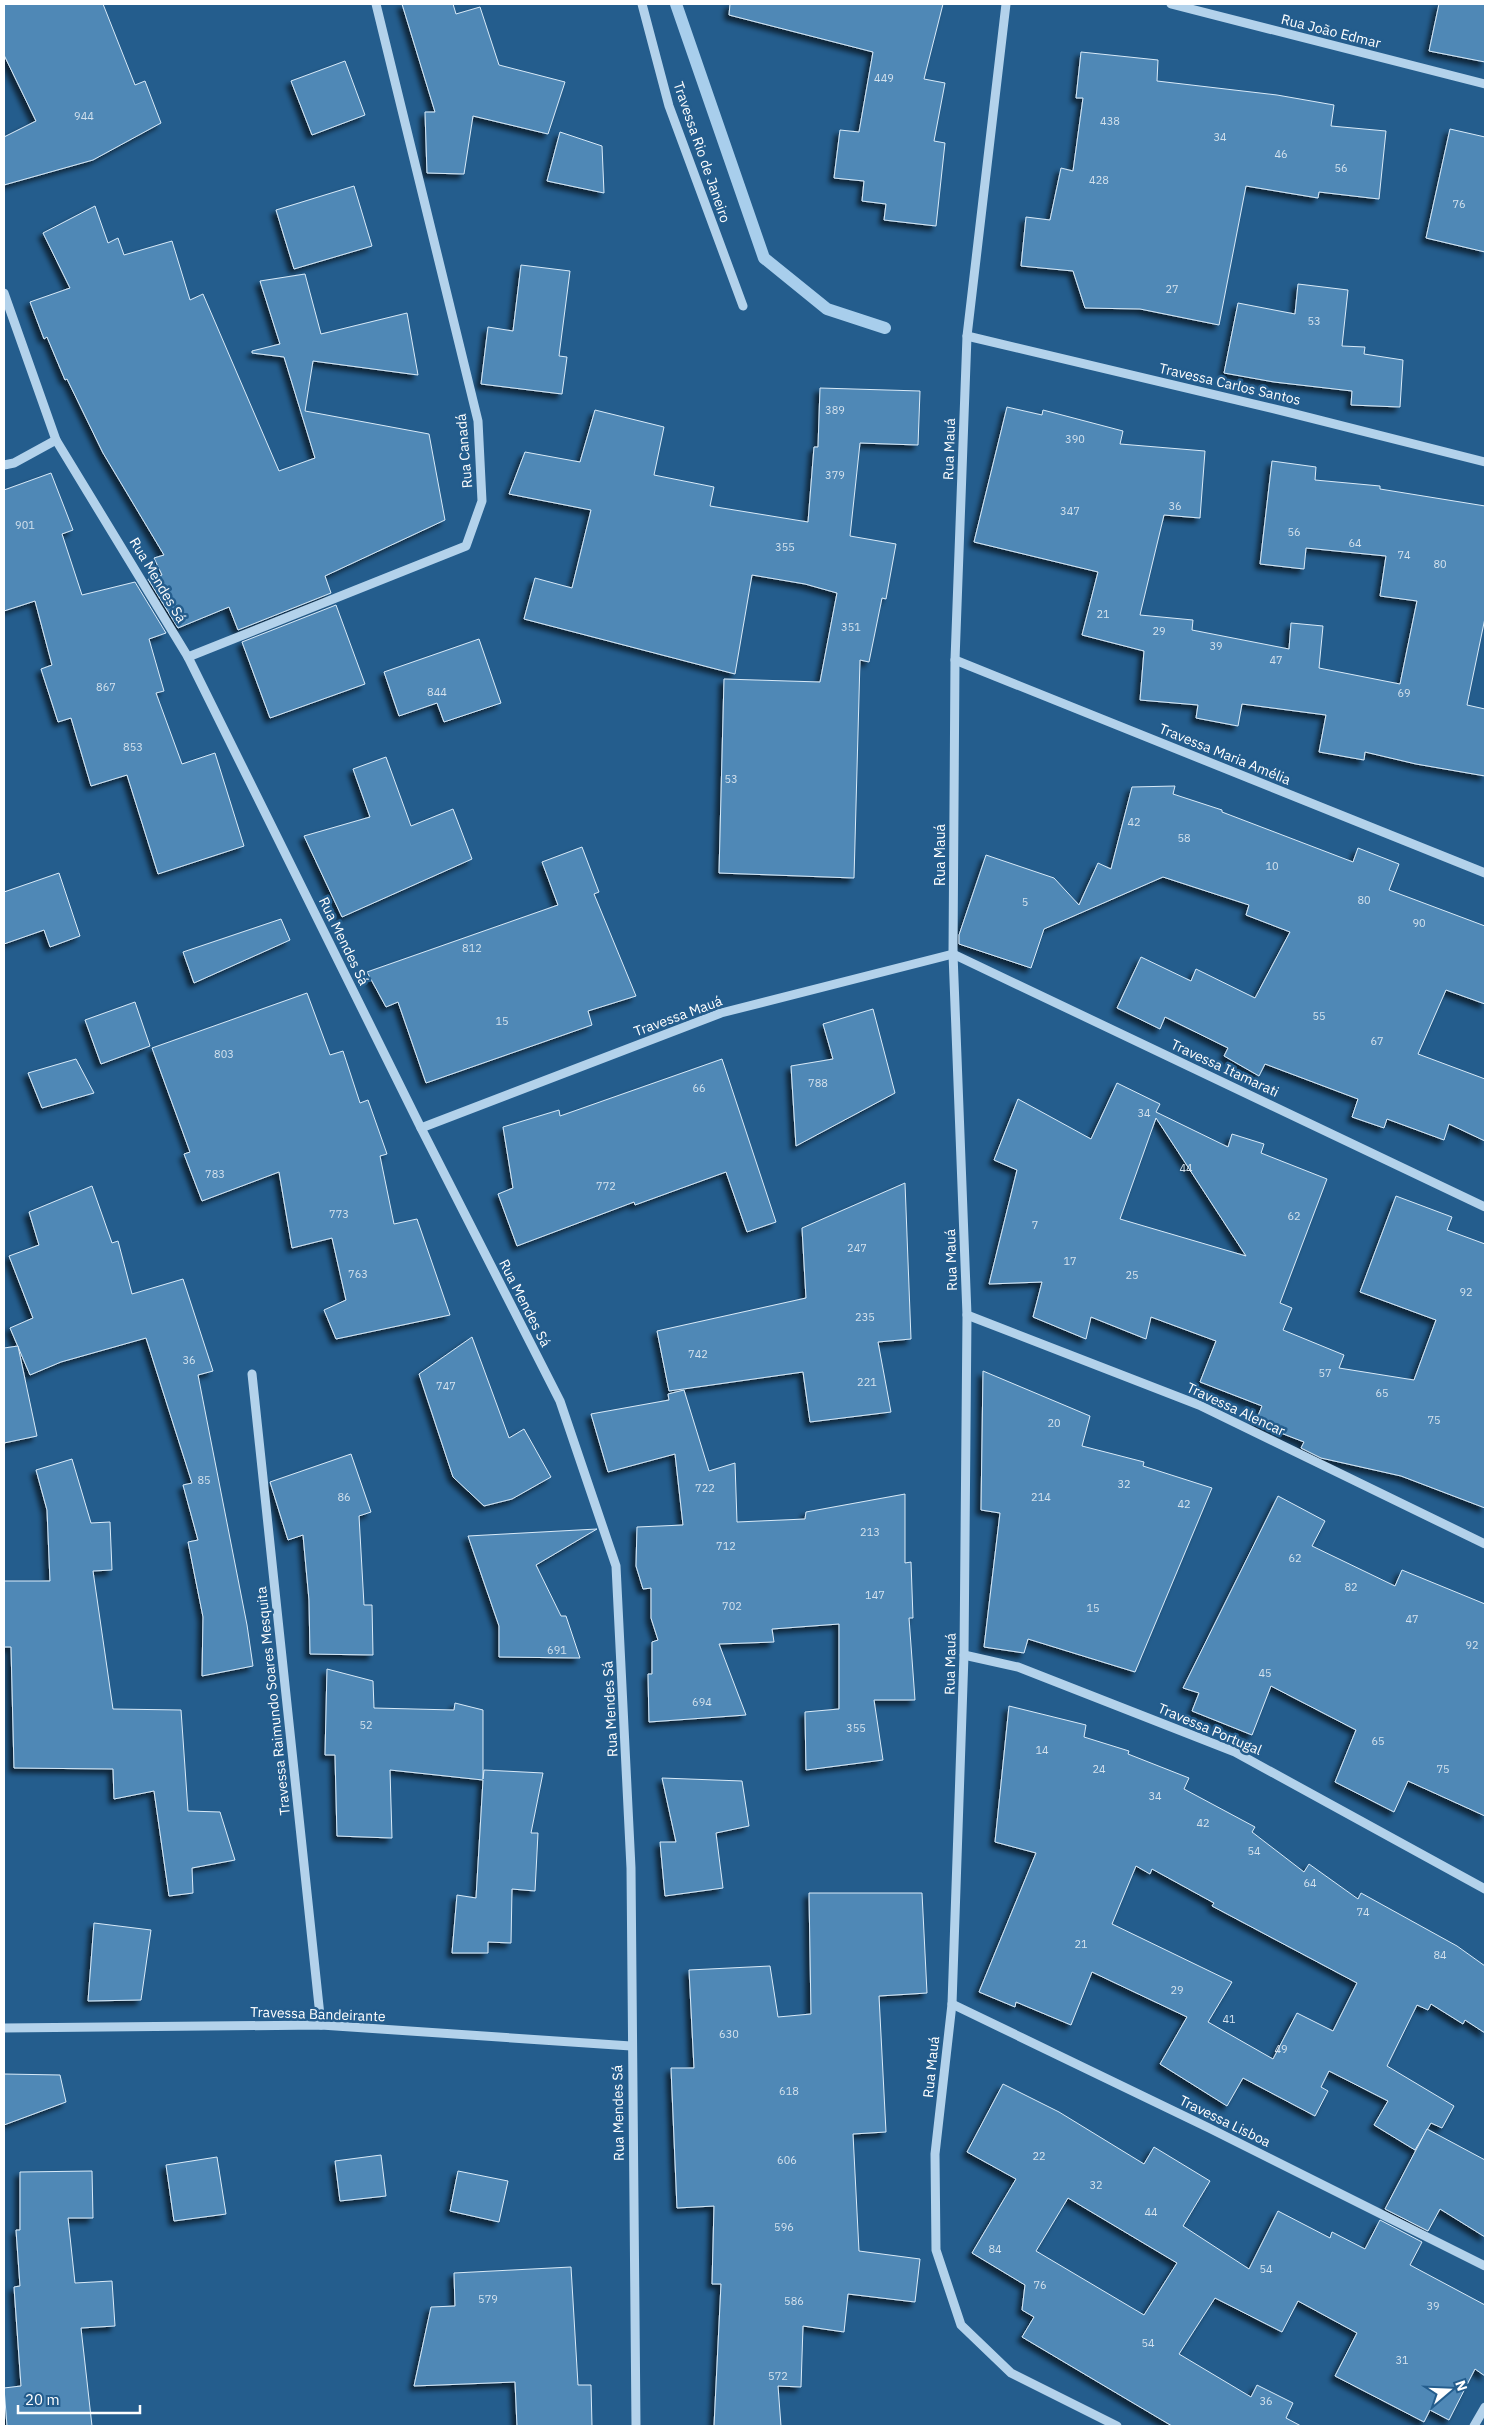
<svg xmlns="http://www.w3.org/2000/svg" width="1489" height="2430" font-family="'IBM Plex Sans',sans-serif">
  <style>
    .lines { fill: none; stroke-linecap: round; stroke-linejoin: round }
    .stream { stroke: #a8ceec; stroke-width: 12 }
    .building { fill: #5088b6; stroke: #d8eaf8; fill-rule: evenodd; filter: url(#shadow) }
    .minor { stroke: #b3d2eb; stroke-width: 9 }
    .labels { text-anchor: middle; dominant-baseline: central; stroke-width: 5; stroke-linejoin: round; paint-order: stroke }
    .number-label { font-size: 11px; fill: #d3e1ed }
    .street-label { font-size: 14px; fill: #fff; stroke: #245d8d }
  </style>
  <defs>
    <filter id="shadow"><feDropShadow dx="-4.5" dy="4.5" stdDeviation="2.5" flood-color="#0009"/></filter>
  </defs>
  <rect width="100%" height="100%" fill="#245d8d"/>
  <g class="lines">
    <path class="stream" d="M 676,4 L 764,258 L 827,309 L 885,328"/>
  </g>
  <g class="building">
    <path d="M 4,4 L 103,4 L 135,85 L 145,81 L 161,123 L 93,160 L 4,185 L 4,137 L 36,121 L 4,55 Z"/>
    <path d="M 402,4 L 453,4 L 456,14 L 480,7 L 499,65 L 565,82 L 548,134 L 473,116 L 464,174 L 427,173 L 425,112 L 435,112 Z"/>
    <path d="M 730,4 L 943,4 L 924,79 L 945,83 L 934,141 L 945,143 L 936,226 L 884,220 L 886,204 L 862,201 L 864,181 L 834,178 L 840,130 L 859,132 L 873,52 L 729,15 Z"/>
    <path d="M 1439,4 L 1485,4 L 1485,62 L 1429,51 Z"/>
    <path d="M 1081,52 L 1158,60 L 1157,81 L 1277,95 L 1334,105 L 1331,126 L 1386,131 L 1379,199 L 1319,192 L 1318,198 L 1246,186 L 1219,325 L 1140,309 L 1085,308 L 1073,271 L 1021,266 L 1026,217 L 1050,220 L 1061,168 L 1073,171 L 1083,98 L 1076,98 Z"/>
    <path d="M 345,61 L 365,115 L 312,135 L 291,81 Z"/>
    <path d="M 1450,129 L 1485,137 L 1485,252 L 1426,238 Z"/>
    <path d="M 560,132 L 602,146 L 604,193 L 547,181 Z"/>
    <path d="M 354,186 L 372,246 L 294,269 L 276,210 Z"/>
    <path d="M 95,206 L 108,243 L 118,238 L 124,255 L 172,241 L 190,300 L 203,294 L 279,471 L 315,458 L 284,357 L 252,353 L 252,351 L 280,344 L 260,281 L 305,274 L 321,334 L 407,313 L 418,375 L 313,361 L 305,411 L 429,434 L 445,520 L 325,576 L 331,593 L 238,630 L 229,607 L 178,628 L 148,579 L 162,575 L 154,558 L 164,555 L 103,453 L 67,379 L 65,380 L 47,337 L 44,339 L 30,302 L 70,288 L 43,233 Z"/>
    <path d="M 521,265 L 570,271 L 559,356 L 567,357 L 562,394 L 481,384 L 488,327 L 513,331 Z"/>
    <path d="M 1298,284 L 1348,290 L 1342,346 L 1365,347 L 1364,354 L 1403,360 L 1400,407 L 1351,405 L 1352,391 L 1274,382 L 1224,373 L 1238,303 L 1295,314 Z"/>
    <path d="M 820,388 L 920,391 L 918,445 L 860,443 L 850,536 L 896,544 L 886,599 L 882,598 L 869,662 L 860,660 L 854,878 L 719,873 L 724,679 L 820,682 L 837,593 L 805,584 L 752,575 L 735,674 L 524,619 L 535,578 L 572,588 L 591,510 L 509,494 L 525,452 L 580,462 L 595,410 L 664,427 L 654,475 L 714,487 L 710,506 L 808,522 L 814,447 L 818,447 Z"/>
    <path d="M 1007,407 L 1042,415 L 1043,410 L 1123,431 L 1120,444 L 1205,451 L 1200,518 L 1164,515 L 1140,615 L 1193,620 L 1192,630 L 1289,649 L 1291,623 L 1323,626 L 1319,668 L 1400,684 L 1417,601 L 1380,596 L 1386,556 L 1306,548 L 1304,569 L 1260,564 L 1272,461 L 1316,467 L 1315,480 L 1380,486 L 1380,489 L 1485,506 L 1485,618 L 1467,705 L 1485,709 L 1485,776 L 1416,764 L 1365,752 L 1364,760 L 1319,752 L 1326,715 L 1242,704 L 1238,726 L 1196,718 L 1198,705 L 1140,700 L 1144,651 L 1082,635 L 1098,572 L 974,542 Z"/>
    <path d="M 51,473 L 73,530 L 62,534 L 82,595 L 135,582 L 166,633 L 149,639 L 164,691 L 156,693 L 182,764 L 215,753 L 244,846 L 158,874 L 127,775 L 91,786 L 71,718 L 58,722 L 41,669 L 52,665 L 35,601 L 4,611 L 4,490 Z"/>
    <path d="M 336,605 L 365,684 L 270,718 L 242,642 Z"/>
    <path d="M 479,639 L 501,703 L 444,722 L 437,703 L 399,716 L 384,672 Z"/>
    <path d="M 386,757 L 411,826 L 453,809 L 472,859 L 342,917 L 304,836 L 370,817 L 353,769 Z"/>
    <path d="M 1175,786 L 1173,794 L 1222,810 L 1222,812 L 1353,862 L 1358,848 L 1399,864 L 1389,890 L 1485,926 L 1485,1004 L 1446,990 L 1418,1054 L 1485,1079 L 1485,1141 L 1449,1124 L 1444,1140 L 1387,1119 L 1384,1128 L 1352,1117 L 1358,1099 L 1265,1064 L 1259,1076 L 1224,1056 L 1228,1048 L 1165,1017 L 1160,1029 L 1117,1008 L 1141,957 L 1191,981 L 1196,969 L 1255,998 L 1290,932 L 1246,915 L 1249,905 L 1163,877 L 1044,929 L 1031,968 L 959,944 L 959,935 L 986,855 L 1054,878 L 1079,905 L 1098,863 L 1111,869 L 1132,787 Z"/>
    <path d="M 582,847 L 599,892 L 594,894 L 636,996 L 588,1011 L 592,1025 L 426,1083 L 398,1002 L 386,1007 L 367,972 L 558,905 L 542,862 Z"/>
    <path d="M 59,873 L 80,936 L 50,947 L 44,930 L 4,944 L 4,892 Z"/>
    <path d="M 281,919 L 290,940 L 194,983 L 183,952 Z"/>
    <path d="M 307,993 L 330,1055 L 343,1051 L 360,1103 L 368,1100 L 387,1154 L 380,1156 L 394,1224 L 417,1219 L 450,1315 L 336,1339 L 324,1310 L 346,1300 L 332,1238 L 292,1248 L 279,1172 L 202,1201 L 184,1154 L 190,1152 L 152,1048 Z"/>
    <path d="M 135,1002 L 150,1046 L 101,1064 L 85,1020 Z"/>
    <path d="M 873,1009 L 895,1093 L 796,1146 L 791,1066 L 833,1059 L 823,1024 Z"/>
    <path d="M 76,1059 L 94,1093 L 42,1108 L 28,1073 Z"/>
    <path d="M 722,1059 L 776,1222 L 747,1232 L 726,1172 L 635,1205 L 634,1202 L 517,1246 L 498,1194 L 513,1188 L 503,1127 L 559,1110 L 560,1116 Z"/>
    <path d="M 1117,1083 L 1160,1104 L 1156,1112 L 1228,1147 L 1232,1134 L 1264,1144 L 1261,1153 L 1327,1179 L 1280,1303 L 1292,1308 L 1283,1330 L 1344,1355 L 1339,1368 L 1414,1380 L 1436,1320 L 1360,1292 L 1396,1196 L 1452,1217 L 1447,1230 L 1485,1244 L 1485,1508 L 1401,1476 L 1321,1458 L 1301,1448 L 1304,1442 L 1255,1423 L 1262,1406 L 1200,1382 L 1216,1341 L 1151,1317 L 1146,1339 L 1091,1317 L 1086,1339 L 1033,1317 L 1042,1282 L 989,1284 L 1017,1170 L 994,1160 L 1018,1099 L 1091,1139 ZM 1156,1118 L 1246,1256 L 1120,1219 Z"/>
    <path d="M 905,1183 L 911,1339 L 878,1342 L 891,1412 L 810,1422 L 803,1372 L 669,1391 L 657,1331 L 806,1298 L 802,1228 Z"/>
    <path d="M 92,1186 L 112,1243 L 118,1241 L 132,1294 L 183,1279 L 213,1371 L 198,1375 L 247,1625 L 253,1666 L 202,1676 L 203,1617 L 188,1542 L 198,1540 L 183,1485 L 192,1483 L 146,1338 L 61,1362 L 30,1375 L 10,1328 L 33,1318 L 9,1256 L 39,1245 L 29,1212 Z"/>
    <path d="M 472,1337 L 509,1438 L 524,1429 L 551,1477 L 512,1499 L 484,1506 L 453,1477 L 419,1374 Z"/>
    <path d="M 18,1346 L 37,1436 L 4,1443 L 4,1348 Z"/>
    <path d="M 983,1371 L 1090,1416 L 1082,1446 L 1144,1462 L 1143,1466 L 1212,1488 L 1135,1672 L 1028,1639 L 1024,1653 L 984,1647 L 1000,1513 L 981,1510 Z"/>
    <path d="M 684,1390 L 709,1471 L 735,1463 L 737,1522 L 805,1519 L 806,1512 L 905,1494 L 905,1563 L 911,1562 L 913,1618 L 909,1618 L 915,1700 L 874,1700 L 883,1760 L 806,1770 L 805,1712 L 839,1709 L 839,1624 L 772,1629 L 774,1642 L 719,1644 L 746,1715 L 649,1722 L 648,1674 L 652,1674 L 652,1642 L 658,1640 L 651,1618 L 651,1588 L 643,1589 L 636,1566 L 637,1527 L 683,1525 L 675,1454 L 608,1472 L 591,1414 L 669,1400 L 668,1394 Z"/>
    <path d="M 351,1454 L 371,1512 L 359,1516 L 364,1605 L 372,1605 L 373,1655 L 310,1654 L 309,1600 L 303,1535 L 288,1540 L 270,1482 Z"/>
    <path d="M 72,1459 L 91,1523 L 110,1522 L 112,1570 L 93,1571 L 113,1709 L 181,1710 L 188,1811 L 220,1812 L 235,1860 L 192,1868 L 193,1893 L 169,1896 L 154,1791 L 114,1799 L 113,1769 L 14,1768 L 11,1647 L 4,1647 L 4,1581 L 50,1581 L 47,1510 L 36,1470 Z"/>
    <path d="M 1278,1496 L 1325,1521 L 1312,1546 L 1395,1586 L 1402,1570 L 1485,1604 L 1485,1816 L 1408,1781 L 1394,1812 L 1335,1782 L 1356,1730 L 1271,1686 L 1252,1735 L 1192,1711 L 1199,1693 L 1183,1688 Z"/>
    <path d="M 597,1529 L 536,1565 L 561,1616 L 566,1616 L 580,1658 L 499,1657 L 499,1626 L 468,1536 Z"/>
    <path d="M 327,1669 L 373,1681 L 374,1708 L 454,1710 L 455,1703 L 483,1710 L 483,1779 L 484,1770 L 543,1773 L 531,1833 L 538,1833 L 535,1891 L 512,1889 L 511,1943 L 488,1942 L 488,1953 L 452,1953 L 457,1895 L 476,1898 L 483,1780 L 390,1770 L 392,1838 L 337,1836 L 335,1755 L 325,1755 Z"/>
    <path d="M 1009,1706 L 1086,1725 L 1084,1737 L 1129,1751 L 1128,1754 L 1189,1778 L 1184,1789 L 1255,1827 L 1252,1832 L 1304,1872 L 1309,1864 L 1358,1899 L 1361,1893 L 1457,1946 L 1485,1966 L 1485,2033 L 1465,2020 L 1463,2024 L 1431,2004 L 1428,2010 L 1417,2005 L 1387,2066 L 1454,2106 L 1442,2128 L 1431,2123 L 1415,2150 L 1374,2125 L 1388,2101 L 1329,2071 L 1321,2087 L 1328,2091 L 1315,2116 L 1243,2078 L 1227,2106 L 1160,2064 L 1187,2017 L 1092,1972 L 1071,2025 L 1016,2002 L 1015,2007 L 979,1992 L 1036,1853 L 995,1842 ZM 1136,1866 L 1150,1874 L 1152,1869 L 1214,1903 L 1212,1906 L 1357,1983 L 1333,2031 L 1297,2013 L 1273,2059 L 1208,2022 L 1232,1982 L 1112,1924 Z"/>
    <path d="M 662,1778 L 742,1781 L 749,1826 L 716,1833 L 723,1888 L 665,1896 L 660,1842 L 676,1842 Z"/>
    <path d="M 809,1893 L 922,1893 L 927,1993 L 879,1996 L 886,2132 L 853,2134 L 859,2251 L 920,2259 L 915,2302 L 848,2294 L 844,2332 L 803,2326 L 801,2387 L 778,2386 L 781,2426 L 714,2426 L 721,2284 L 712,2284 L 714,2206 L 677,2208 L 671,2068 L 694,2068 L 689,1970 L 770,1966 L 778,2017 L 811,2014 Z"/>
    <path d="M 94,1923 L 151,1930 L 141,2000 L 88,2001 Z"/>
    <path d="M 4,2074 L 60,2075 L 66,2102 L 4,2125 Z"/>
    <path d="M 1003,2084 L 1059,2112 L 1144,2164 L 1154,2147 L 1210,2181 L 1183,2226 L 1249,2269 L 1278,2211 L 1330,2238 L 1332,2232 L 1365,2249 L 1380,2220 L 1422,2242 L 1410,2265 L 1485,2305 L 1485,2376 L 1475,2369 L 1449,2420 L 1430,2410 L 1424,2422 L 1335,2376 L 1357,2333 L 1298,2301 L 1282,2332 L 1215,2298 L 1179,2354 L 1251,2397 L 1257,2385 L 1293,2403 L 1286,2418 L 1301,2426 L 1172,2426 L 1022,2337 L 1034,2317 L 1022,2310 L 1025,2285 L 972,2253 L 1016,2179 L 967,2152 ZM 1068,2198 L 1177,2263 L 1144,2315 L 1036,2251 Z"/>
    <path d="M 1427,2129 L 1485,2160 L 1485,2237 L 1440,2209 L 1428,2231 L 1385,2209 Z"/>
    <path d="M 381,2155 L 386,2196 L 340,2201 L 335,2161 Z"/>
    <path d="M 217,2157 L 226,2214 L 174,2221 L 166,2165 Z"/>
    <path d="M 92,2171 L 93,2218 L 68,2218 L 75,2283 L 112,2281 L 115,2326 L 81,2328 L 92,2426 L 7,2426 L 4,2388 L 21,2386 L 14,2287 L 20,2286 L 16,2230 L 20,2230 L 20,2172 Z"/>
    <path d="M 458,2171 L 508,2181 L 499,2222 L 450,2211 Z"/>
    <path d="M 571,2267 L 578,2385 L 591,2385 L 592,2426 L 517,2426 L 515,2382 L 414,2386 L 431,2307 L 455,2306 L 454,2273 Z"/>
  </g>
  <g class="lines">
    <g class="minor">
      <path d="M 642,4 L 669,106 L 743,306"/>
      <path d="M 1006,4 L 967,336 L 955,660 L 953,954 L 967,1315 L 964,1655 L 952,2004 L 935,2154 L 936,2250 L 961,2325 L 1011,2373 L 1117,2426"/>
      <path d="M 1171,4 L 1485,84"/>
      <path d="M 4,293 L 56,440 L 188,657 L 421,1128 L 560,1401 L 616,1566 L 631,1868 L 636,2426"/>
      <path d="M 967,336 L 1287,412 L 1485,462"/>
      <path d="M 4,465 L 14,463 L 56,440"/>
      <path d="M 188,657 L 466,546 L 482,501 L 478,421 L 376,4"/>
      <path d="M 955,660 L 1485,873"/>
      <path d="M 421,1128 L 721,1013 L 953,954 L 1485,1207"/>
      <path d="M 967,1315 L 1199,1405 L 1485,1544"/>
      <path d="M 252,1374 L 321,2025"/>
      <path d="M 964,1655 L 1018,1667 L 1235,1752 L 1485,1889"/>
      <path d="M 952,2004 L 1209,2128 L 1485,2266"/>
      <path d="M 4,2028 L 321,2025 L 631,2046"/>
      <path d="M 1474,2426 L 1485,2407"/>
    </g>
  </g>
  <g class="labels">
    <g class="number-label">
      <text x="884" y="78">449</text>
      <text x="84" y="116">944</text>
      <text x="1110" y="121">438</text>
      <text x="1220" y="137">34</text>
      <text x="1281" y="154">46</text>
      <text x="1341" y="168">56</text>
      <text x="1099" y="180">428</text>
      <text x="1459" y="204">76</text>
      <text x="1172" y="289">27</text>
      <text x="1314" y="321">53</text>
      <text x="835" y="410">389</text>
      <text x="1075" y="439">390</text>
      <text x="835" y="475">379</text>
      <text x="1175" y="506">36</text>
      <text x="1070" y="511">347</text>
      <text x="25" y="525">901</text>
      <text x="1294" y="532">56</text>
      <text x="1355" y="543">64</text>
      <text x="785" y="547">355</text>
      <text x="1404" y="555">74</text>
      <text x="1440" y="564">80</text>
      <text x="1103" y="614">21</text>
      <text x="851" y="627">351</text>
      <text x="1159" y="631">29</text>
      <text x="1216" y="646">39</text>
      <text x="1276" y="660">47</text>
      <text x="106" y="687">867</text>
      <text x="437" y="692">844</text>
      <text x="1404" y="693">69</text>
      <text x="133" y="747">853</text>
      <text x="731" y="779">53</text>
      <text x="1134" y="822">42</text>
      <text x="1184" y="838">58</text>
      <text x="1272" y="866">10</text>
      <text x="1364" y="900">80</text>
      <text x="1025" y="902">5</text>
      <text x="1419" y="923">90</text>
      <text x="472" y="948">812</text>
      <text x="1319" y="1016">55</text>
      <text x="502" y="1021">15</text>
      <text x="1377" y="1041">67</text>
      <text x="224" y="1054">803</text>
      <text x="818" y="1083">788</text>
      <text x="699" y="1088">66</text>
      <text x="1144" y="1113">34</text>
      <text x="1186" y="1168">44</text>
      <text x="215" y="1174">783</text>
      <text x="606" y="1186">772</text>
      <text x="339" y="1214">773</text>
      <text x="1294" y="1216">62</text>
      <text x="1035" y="1225">7</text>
      <text x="857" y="1248">247</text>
      <text x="1070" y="1261">17</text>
      <text x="358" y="1274">763</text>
      <text x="1132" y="1275">25</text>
      <text x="1466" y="1292">92</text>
      <text x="865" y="1317">235</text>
      <text x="698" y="1354">742</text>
      <text x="189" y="1360">36</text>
      <text x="1325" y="1373">57</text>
      <text x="867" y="1382">221</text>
      <text x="446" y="1386">747</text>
      <text x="1382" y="1393">65</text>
      <text x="1434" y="1420">75</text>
      <text x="1054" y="1423">20</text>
      <text x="204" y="1480">85</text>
      <text x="1124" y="1484">32</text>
      <text x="705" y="1488">722</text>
      <text x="344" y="1497">86</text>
      <text x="1041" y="1497">214</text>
      <text x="1184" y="1504">42</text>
      <text x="870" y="1532">213</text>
      <text x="726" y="1546">712</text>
      <text x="1295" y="1558">62</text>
      <text x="1351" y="1587">82</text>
      <text x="875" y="1595">147</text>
      <text x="732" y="1606">702</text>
      <text x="1093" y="1608">15</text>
      <text x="1412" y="1619">47</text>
      <text x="1472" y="1645">92</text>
      <text x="557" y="1650">691</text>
      <text x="1265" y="1673">45</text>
      <text x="702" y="1702">694</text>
      <text x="366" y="1725">52</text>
      <text x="856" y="1728">355</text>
      <text x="1378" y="1741">65</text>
      <text x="1042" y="1750">14</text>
      <text x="1099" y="1769">24</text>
      <text x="1443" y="1769">75</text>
      <text x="1155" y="1796">34</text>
      <text x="1203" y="1823">42</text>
      <text x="1254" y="1851">54</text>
      <text x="1310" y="1883">64</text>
      <text x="1363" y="1912">74</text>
      <text x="1081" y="1944">21</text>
      <text x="1440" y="1955">84</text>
      <text x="1177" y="1990">29</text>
      <text x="1229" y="2019">41</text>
      <text x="729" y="2034">630</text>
      <text x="1281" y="2049">49</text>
      <text x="789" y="2091">618</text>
      <text x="1039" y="2156">22</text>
      <text x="787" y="2160">606</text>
      <text x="1096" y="2185">32</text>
      <text x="1151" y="2212">44</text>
      <text x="784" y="2227">596</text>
      <text x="995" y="2249">84</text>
      <text x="1266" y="2269">54</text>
      <text x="1040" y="2285">76</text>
      <text x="488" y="2299">579</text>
      <text x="794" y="2301">586</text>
      <text x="1433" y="2306">39</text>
      <text x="1148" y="2343">54</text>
      <text x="1402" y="2360">31</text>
      <text x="778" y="2376">572</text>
      <text x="1266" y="2401">36</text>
    </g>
    <g class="street-label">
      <text transform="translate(1331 31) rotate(14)">Rua João Edmar</text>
      <text transform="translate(702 152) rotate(71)">Travessa Rio de Janeiro</text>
      <text transform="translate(1230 384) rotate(13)">Travessa Carlos Santos</text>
      <text transform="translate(949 449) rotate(-88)">Rua Mauá</text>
      <text transform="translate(464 451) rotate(-95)">Rua Canadá</text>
      <text transform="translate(158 580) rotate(59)">Rua Mendes Sá</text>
      <text transform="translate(1225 754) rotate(22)">Travessa Maria Amélia</text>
      <text transform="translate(940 855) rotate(-90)">Rua Mauá</text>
      <text transform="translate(344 941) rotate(64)">Rua Mendes Sá</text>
      <text transform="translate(678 1016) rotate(-20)">Travessa Mauá</text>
      <text transform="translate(1225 1068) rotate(25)">Travessa Itamarati</text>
      <text transform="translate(951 1260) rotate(-92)">Rua Mauá</text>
      <text transform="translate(525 1303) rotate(63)">Rua Mendes Sá</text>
      <text transform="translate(1236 1409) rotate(25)">Travessa Alencar</text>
      <text transform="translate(950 1664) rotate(-89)">Rua Mauá</text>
      <text transform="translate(273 1701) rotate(-96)">Travessa Raimundo Soares Mesquita</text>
      <text transform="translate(610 1709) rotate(-93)">Rua Mendes Sá</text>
      <text transform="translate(1210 1729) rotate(23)">Travessa Portugal</text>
      <text transform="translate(318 2014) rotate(2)">Travessa Bandeirante</text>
      <text transform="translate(931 2067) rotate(-84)">Rua Mauá</text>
      <text transform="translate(618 2113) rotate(-91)">Rua Mendes Sá</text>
      <text transform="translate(1225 2121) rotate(26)">Travessa Lisboa</text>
    </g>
  </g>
  <rect width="1489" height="2430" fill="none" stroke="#ffffff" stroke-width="10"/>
  <g transform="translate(1449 2390) rotate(71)" stroke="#245d8d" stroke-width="4" paint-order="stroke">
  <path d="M0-4L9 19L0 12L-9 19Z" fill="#ffffff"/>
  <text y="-8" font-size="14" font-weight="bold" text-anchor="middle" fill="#ffffff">N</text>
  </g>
  <path d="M18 2405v8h122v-8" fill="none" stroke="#ffffff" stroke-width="2.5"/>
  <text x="25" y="2405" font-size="15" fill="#ffffff" stroke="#245d8d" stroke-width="4" paint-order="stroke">20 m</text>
</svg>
